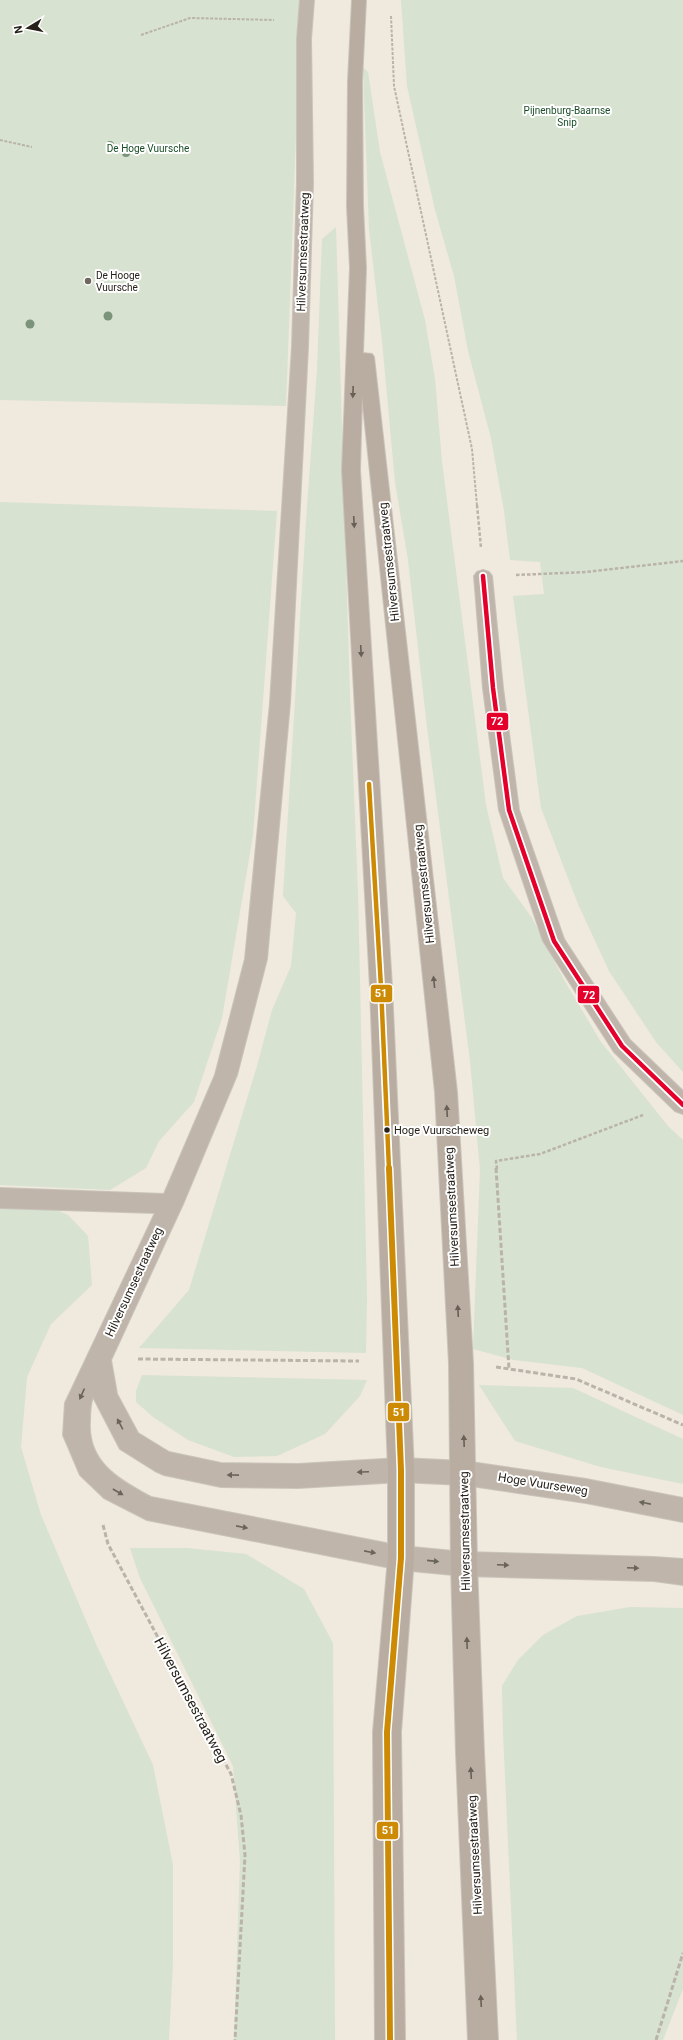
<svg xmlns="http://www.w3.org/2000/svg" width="683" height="2040" font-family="Roboto,sans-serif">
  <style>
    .green { fill: #d7e2d0 }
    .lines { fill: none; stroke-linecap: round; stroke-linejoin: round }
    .minor-casing { stroke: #cac4bc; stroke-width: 2 }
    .major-casing { stroke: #cac4bc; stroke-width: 2 }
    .path-far2 { stroke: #bab3aa; stroke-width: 2; stroke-dasharray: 3 1.5; stroke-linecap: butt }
    .path-far1 { stroke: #bab3aa; stroke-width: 2.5; stroke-dasharray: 3.5 2; stroke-linecap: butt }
    .path { stroke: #bab3aa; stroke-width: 3; stroke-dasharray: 5 2.5; stroke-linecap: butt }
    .minor { fill: #bfb5ab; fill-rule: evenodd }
    .major { fill: #b8ada0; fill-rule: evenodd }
    .bus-1-casing { stroke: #fff; stroke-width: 8 }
    .bus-2-far1-casing { stroke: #fff; stroke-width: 8 }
    .bus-2-casing { stroke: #fff; stroke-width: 9 }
    .bus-1 { stroke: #e4002b; stroke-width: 4.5 }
    .bus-2-far1 { stroke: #cd8b05; stroke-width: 4.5 }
    .bus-2 { stroke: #cd8b05; stroke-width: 6 }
    .tree { fill: #7a9379 }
    .oneway { fill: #686056 }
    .oneway2 { fill: #6b645b }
    .poi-dot { fill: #6d675e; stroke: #fff; stroke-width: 1.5 }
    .bus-dot { fill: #27211a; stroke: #fff; stroke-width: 1.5 }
    .labels { text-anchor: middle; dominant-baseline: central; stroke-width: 4; stroke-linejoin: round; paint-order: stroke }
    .far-park-label { font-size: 10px; fill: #194c27; stroke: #fff }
    .far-poi-label { font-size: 10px; fill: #27211a; stroke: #fff; text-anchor: start }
    .bus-label { font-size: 11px; fill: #27211a; stroke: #fff; text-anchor: start }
    .street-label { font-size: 12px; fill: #27211a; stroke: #fff }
    .near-street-label { font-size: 14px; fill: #27211a; stroke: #fff }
    .line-badge { stroke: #fff; stroke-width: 1.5 }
    .badge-label { font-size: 11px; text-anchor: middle; font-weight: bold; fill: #fff }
  </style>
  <rect width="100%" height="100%" fill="#f0e9dd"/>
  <g class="green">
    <path d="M 0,0 L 301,0 L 286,406 L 0,400 Z"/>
    <path d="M 401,0 L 683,0 L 683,1072 L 656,1042 L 609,971 L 578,904 L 541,808 L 513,596 L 544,594 L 540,562 L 510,560 L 504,511 L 491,438 L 468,351 L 454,276 L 435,210 L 407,86 Z"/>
    <path d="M 363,67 L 368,72 L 380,152 L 425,320 L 435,379 L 442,462 L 486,805 L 503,878 L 532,918 L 564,980 L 601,1042 L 668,1126 L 683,1140 L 683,1415 L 582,1368 L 514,1360 L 473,1349 L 480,1170 L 470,1061 L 427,727 L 408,560 L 395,482 L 382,341 L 369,229 Z"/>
    <path d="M 336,227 L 350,696 L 358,893 L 367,1297 L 366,1353 L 139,1348 L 189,1290 L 257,1066 L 272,1010 L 291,966 L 296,913 L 283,896 L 306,521 L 317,370 L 322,239 Z"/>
    <path d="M 0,502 L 277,511 L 253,835 L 222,1018 L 194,1102 L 159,1141 L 146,1168 L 110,1190 L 0,1185 Z"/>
    <path d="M 50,1207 L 68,1215 L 88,1236 L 92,1285 L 51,1324 L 27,1377 L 21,1447 L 41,1515 L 96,1644 L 153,1765 L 173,1865 L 173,1963 L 169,2040 L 0,2040 L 0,1208 Z"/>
    <path d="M 142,1375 L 367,1380 L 360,1396 L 325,1434 L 277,1456 L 234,1457 L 188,1440 L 153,1417 L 136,1402 L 136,1391 Z"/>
    <path d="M 479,1385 L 573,1388 L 683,1439 L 683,1484 L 601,1467 L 515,1441 Z"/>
    <path d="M 130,1548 L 187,1548 L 246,1554 L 304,1589 L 333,1643 L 335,2040 L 234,2040 L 240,1861 L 233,1766 L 140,1578 Z"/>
    <path d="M 630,1607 L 683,1608 L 683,1989 L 663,2040 L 517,2040 L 503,1732 L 502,1686 L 518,1660 L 543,1635 L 577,1616 Z"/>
  </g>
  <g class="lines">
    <g class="minor-casing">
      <g id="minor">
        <path d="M 300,0 L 314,0 L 311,39 L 313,183 L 308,347 L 290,703 L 267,959 L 237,1075 L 183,1204 L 111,1360 L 117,1394 L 138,1433 L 169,1452 L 221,1463 L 298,1464 L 401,1458 L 464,1461 L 586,1479 L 683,1498 L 683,1522 L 586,1503 L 464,1485 L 401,1482 L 298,1488 L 221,1487 L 164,1475 L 155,1471 L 120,1449 L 93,1397 C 90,1405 90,1413 90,1421 C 87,1462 119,1480 151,1497 L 401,1546 L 464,1552 L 654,1557 L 683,1559 L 683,1585 L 654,1581 L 464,1576 L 401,1570 L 147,1520 L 104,1498 L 80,1475 L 63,1435 L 65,1403 L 155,1213 L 0,1208 L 0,1188 L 164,1194 L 215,1075 L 245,959 L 270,703 L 292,347 L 297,183 L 297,39 Z"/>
        <path d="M 483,570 L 489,572 L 492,576 L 503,688 L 519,810 L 564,939 L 630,1040 L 683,1091 L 683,1114 L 675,1111 L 614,1052 L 543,941 L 499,810 L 483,688 L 474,576 L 477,572 Z"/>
      </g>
    </g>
    <g class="major-casing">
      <path id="major" d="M 352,0 L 366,0 L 362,81 L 363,206 L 366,268 L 363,353 L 372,354 L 374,357 L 457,1092 L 473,1363 L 477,1564 L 484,1753 L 498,2040 L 468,2040 L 456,1753 L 451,1564 L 449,1363 L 435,1092 L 362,396 L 360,470 L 392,987 L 414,1470 L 414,1558 L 401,1732 L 405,2040 L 375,2040 L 373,1732 L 388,1558 L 388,1470 L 370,987 L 342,470 L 350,268 L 347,206 L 348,81 Z"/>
    </g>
    <g class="path-far2">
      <path d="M 391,16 L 394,86 L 472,449 L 477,506"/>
      <path d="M 141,35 L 190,18 L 274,20"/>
      <path d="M 0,140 L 32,147"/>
    </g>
    <g class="path-far1">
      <path d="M 477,505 L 481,548"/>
      <path d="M 516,575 L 586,572 L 683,561"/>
      <path d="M 497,1169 L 496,1161 L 540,1154 L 643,1115"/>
    </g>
    <g class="path">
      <path d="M 496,1168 L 509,1369"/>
      <path d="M 138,1359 L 359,1361"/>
      <path d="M 496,1367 L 576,1379 L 683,1425"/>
      <path d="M 103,1525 L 108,1544 L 231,1774 L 241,1815 L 245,1855 L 235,2040"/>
      <path d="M 656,2040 L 683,1953"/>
    </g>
    <use href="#minor" class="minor"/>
    <use href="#major" class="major"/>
    <g class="bus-1-casing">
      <path id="bus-1" d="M 483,576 L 493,688 L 509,810 L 554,941 L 622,1046 L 683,1105"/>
    </g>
    <g class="bus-2-far1-casing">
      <path id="bus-2-far1" d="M 369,784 L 381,987 L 389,1169"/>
    </g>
    <g class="bus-2-casing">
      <path id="bus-2" d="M 389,1168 L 401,1470 L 401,1558 L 387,1732 L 390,2040"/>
    </g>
    <use href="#bus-1" class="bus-1"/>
    <use href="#bus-2-far1" class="bus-2-far1"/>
    <use href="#bus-2" class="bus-2"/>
  </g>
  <g class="tree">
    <circle cx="110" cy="145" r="4"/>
    <circle cx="126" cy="153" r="4"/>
    <circle cx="108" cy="316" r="4.5"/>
    <circle cx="30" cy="324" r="4.5"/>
  </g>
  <defs><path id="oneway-solid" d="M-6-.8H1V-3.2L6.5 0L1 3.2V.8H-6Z"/></defs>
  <g class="oneway">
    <use href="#oneway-solid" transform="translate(353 392) rotate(92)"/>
    <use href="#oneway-solid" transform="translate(354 522) rotate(87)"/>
    <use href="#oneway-solid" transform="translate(361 651) rotate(87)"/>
    <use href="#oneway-solid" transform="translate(434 982) rotate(-96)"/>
    <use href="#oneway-solid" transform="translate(447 1111) rotate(-93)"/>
    <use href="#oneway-solid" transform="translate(458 1311) rotate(-93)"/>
    <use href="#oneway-solid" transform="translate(464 1441) rotate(-92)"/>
    <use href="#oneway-solid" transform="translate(467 1643) rotate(-92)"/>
    <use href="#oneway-solid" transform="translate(471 1773) rotate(-93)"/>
    <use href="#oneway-solid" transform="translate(481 2001) rotate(-93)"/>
  </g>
  <g class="oneway2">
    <use href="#oneway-solid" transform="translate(82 1394) rotate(114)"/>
    <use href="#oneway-solid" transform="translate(120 1424) rotate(-118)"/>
    <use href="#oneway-solid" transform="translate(363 1472) rotate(177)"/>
    <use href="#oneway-solid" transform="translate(233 1475) rotate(-179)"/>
    <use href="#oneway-solid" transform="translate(118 1492) rotate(30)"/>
    <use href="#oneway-solid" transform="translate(645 1503) rotate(-169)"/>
    <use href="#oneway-solid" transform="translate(242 1527) rotate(11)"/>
    <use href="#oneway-solid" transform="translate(370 1552) rotate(11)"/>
    <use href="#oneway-solid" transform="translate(433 1561) rotate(6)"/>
    <use href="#oneway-solid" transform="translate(503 1565) rotate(2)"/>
    <use href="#oneway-solid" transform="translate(633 1568) rotate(2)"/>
  </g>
  <circle class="poi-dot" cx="88" cy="281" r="4"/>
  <circle class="bus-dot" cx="387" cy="1130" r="3.5"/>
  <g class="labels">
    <g class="far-park-label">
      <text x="567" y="110">Pijnenburg-Baarnse<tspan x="567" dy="12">Snip</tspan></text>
      <text x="148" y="148">De Hoge Vuursche</text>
    </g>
    <g class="far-poi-label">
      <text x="96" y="275">De Hooge<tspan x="96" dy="12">Vuursche</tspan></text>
    </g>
    <g class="bus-label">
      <text x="394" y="1130">Hoge Vuurscheweg</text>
    </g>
    <g class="street-label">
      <text transform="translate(303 252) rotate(-88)">Hilversumsestraatweg</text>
      <text transform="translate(389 562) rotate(-96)">Hilversumsestraatweg</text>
      <text transform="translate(424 884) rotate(-96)">Hilversumsestraatweg</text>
      <text transform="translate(452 1207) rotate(-93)">Hilversumsestraatweg</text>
      <text transform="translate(134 1282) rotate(-65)">Hilversumsestraatweg</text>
      <text transform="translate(543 1484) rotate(9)">Hoge Vuurseweg</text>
      <text transform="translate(465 1531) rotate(-91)">Hilversumsestraatweg</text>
      <text transform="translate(475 1855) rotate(-93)">Hilversumsestraatweg</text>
    </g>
    <g class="near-street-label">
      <text transform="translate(191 1700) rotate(62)">Hilversumsestraatweg</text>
    </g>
  </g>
  <g class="line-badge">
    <rect x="486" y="712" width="23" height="19" rx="4" fill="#e4002b"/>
    <rect x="370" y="984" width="23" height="19" rx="4" fill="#cd8b05"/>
    <rect x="577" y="985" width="23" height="19" rx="4" fill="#e4002b"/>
    <rect x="387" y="1402" width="23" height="20" rx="4" fill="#cd8b05"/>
    <rect x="376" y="1821" width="23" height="19" rx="4" fill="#cd8b05"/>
  </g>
  <g class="badge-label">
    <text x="497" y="725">72</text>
    <text x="381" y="997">51</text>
    <text x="589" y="999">72</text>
    <text x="399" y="1416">51</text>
    <text x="388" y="1834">51</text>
  </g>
  <g transform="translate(28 28) rotate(260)" stroke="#ffffff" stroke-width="3" paint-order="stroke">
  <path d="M0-3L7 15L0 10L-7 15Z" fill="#27211a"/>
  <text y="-6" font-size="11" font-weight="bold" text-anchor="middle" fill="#27211a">N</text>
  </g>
</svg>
